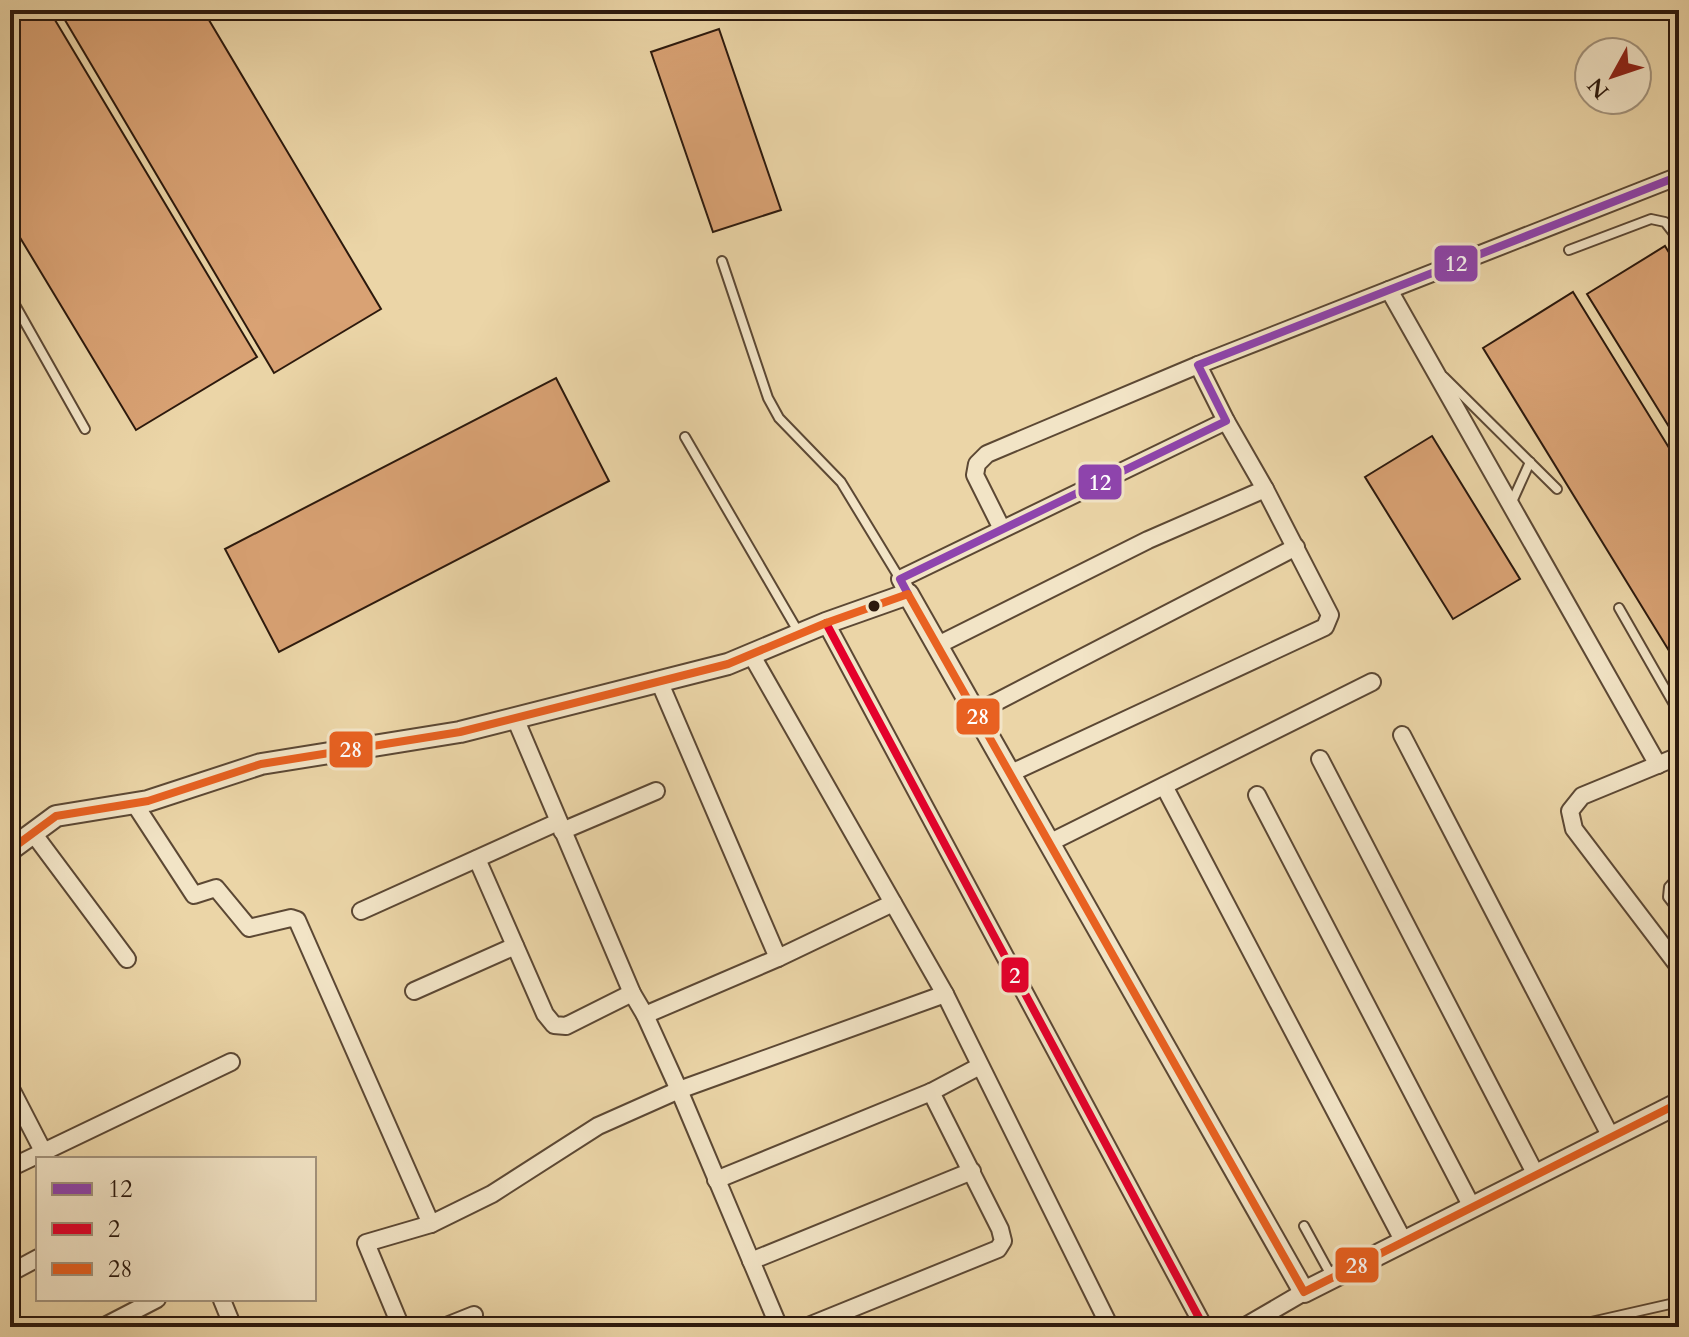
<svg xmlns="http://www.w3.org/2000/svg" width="1689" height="1337" font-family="Cardo,serif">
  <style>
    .building { fill: #d9a274; stroke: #2c190d; stroke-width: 2 }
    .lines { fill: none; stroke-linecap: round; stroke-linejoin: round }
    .service-casing { stroke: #5c4834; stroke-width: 12 }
    .minor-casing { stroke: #5c4834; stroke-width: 20 }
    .tertiary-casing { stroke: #5c4834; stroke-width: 24 }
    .service { stroke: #f2e4c6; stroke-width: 8 }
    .minor { stroke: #f2e4c6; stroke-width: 16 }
    .tertiary { stroke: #f2e4c6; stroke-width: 20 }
    .bus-1-casing { stroke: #f2e4c6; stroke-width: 14 }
    .bus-2-casing { stroke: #f2e4c6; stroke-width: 14 }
    .bus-3-casing { stroke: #f2e4c6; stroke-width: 14 }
    .bus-1 { stroke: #8e44ad; stroke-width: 8 }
    .bus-2 { stroke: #e4002b; stroke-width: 8 }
    .bus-3 { stroke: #e86121; stroke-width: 8 }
    .bus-dot { fill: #2c190d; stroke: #f2e4c6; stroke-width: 3 }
    .line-badge { stroke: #f2e4c6; stroke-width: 3 }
    .badge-label { font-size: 22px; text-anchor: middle; font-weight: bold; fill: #fff }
  </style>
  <rect width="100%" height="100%" fill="#ebd5a7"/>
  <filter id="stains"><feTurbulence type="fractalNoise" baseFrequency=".0025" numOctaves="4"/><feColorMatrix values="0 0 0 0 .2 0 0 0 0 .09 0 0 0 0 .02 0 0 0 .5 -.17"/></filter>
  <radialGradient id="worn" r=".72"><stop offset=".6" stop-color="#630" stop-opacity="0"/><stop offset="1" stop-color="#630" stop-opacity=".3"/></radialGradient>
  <g class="building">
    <path d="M 35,10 L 49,10 L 257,357 L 136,430 L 10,221 L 10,25 Z"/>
    <path d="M 59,10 L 203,10 L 381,309 L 274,373 Z"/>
    <path d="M 719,29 L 781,210 L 713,232 L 651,52 Z"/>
    <path d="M 1665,246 L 1679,269 L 1679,443 L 1587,294 Z"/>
    <path d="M 1573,292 L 1679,464 L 1679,667 L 1483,348 Z"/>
    <path d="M 556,378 L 609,481 L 279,652 L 225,549 Z"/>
    <path d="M 1432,436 L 1520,579 L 1453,619 L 1365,477 Z"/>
  </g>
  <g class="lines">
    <g class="service-casing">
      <g id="service">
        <path d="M 1569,250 L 1651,219 L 1665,222 L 1679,240"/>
        <path d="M 722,261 L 768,398 L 779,418 L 841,482 L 900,579"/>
        <path d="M 10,296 L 85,429"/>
        <path d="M 1444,377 L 1557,489"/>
        <path d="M 685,437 L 799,633"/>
        <path d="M 1511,504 L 1530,462"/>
        <path d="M 1619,608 L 1679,713"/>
        <path d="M 1679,876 L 1669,887 L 1668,897 L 1679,911"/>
        <path d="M 1304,1226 L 1332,1277"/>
        <path d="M 1569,1327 L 1679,1302"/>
      </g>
    </g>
    <g class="minor-casing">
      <g id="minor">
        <path d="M 1389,290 L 1658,765"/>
        <path d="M 1002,529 L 975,475 L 977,464 L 987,454 L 1198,365"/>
        <path d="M 908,594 L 900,579 L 1226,421 L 1198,365 L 1679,176"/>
        <path d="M 826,623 L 1204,1327"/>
        <path d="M 936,646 L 1148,540 L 1265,489 L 1226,421"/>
        <path d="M 751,654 L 945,994 L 1110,1327"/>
        <path d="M 659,681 L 778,958"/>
        <path d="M 975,713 L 1296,547"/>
        <path d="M 515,718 L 632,993 L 645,1015 L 679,1090 L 779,1327"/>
        <path d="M 1402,735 L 1611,1137"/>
        <path d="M 1679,756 L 1582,796 L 1570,811 L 1574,829 L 1679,967"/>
        <path d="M 1320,759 L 1536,1175"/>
        <path d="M 1009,774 L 1325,627 L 1330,615 L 1265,489"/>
        <path d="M 1164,786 L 1404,1242"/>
        <path d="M 1257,795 L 1472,1207"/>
        <path d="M 134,803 L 194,895 L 216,888 L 249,928 L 291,918 L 297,920 L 431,1224"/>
        <path d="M 562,831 L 656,791"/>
        <path d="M 33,833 L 127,959"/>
        <path d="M 1049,843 L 1372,682"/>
        <path d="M 477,859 L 545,1014 L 554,1025 L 566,1026 L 632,993"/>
        <path d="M 361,911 L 558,822"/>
        <path d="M 414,991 L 515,946"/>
        <path d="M 645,1015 L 778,958 L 893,903"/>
        <path d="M 10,1087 L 43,1151"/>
        <path d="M 10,1168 L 231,1062"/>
        <path d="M 716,1180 L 931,1092 L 980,1066"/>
        <path d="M 751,1261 L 972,1171"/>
        <path d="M 10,1273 L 38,1258"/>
        <path d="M 222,1300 L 233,1327"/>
        <path d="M 103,1327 L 157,1299"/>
        <path d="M 401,1327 L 366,1243 L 431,1224 L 492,1194 L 598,1126 L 679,1090 L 945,994"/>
        <path d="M 444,1327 L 474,1315"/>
        <path d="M 806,1327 L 998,1249 L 1003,1241 L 1000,1229 L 931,1092"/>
        <path d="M 1244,1327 L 1304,1292"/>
      </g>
    </g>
    <g class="tertiary-casing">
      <path id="tertiary" d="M 10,850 L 56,816 L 148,801 L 261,764 L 460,732 L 728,664 L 826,623 L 908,594 L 1304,1292 L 1679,1103"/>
    </g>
    <use href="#service" class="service"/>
    <use href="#minor" class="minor"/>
    <use href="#tertiary" class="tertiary"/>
    <g class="bus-1-casing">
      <path id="bus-1" d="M 908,594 L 900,579 L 1226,421 L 1198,365 L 1679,176"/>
    </g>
    <g class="bus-2-casing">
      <path id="bus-2" d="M 826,623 L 1204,1327"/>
    </g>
    <g class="bus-3-casing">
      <path id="bus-3" d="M 10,850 L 56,816 L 148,801 L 261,764 L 460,732 L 728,664 L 826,623 L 908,594 L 1304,1292 L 1679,1103"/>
    </g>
    <use href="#bus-1" class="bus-1"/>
    <use href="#bus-2" class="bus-2"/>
    <use href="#bus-3" class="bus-3"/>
  </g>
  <circle class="bus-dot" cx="874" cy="606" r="7"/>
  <g class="line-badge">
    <rect x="1433" y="244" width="46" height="39" rx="8" fill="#8e44ad"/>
    <rect x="1077" y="463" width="46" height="38" rx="8" fill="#8e44ad"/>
    <rect x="955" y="697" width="46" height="39" rx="8" fill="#e86121"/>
    <rect x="328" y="730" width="46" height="39" rx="8" fill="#e86121"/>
    <rect x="1000" y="956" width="30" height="38" rx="8" fill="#e4002b"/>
    <rect x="1334" y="1246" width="46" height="38" rx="8" fill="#e86121"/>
  </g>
  <g class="badge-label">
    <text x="1456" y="271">12</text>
    <text x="1100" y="490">12</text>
    <text x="978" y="724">28</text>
    <text x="351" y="757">28</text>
    <text x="1015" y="983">2</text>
    <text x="1357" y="1273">28</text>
  </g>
  <rect width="1689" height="1337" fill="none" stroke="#ebd5a7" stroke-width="40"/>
  <rect x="12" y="12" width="1665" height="1313" fill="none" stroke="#2c190d" stroke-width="4"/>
  <rect x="20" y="20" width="1649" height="1297" fill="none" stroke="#2c190d" stroke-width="2"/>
  <rect x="36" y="1157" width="280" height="144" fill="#f2e4c6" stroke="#a3937c" stroke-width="2"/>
  <rect x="52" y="1183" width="40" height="12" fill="#8e44ad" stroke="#a3937c" stroke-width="2"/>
  <text x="108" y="1197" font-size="24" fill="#2c190d">12</text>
  <rect x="52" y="1223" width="40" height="12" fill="#e4002b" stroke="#a3937c" stroke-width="2"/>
  <text x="108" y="1237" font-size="24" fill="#2c190d">2</text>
  <rect x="52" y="1263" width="40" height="12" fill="#e86121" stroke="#a3937c" stroke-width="2"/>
  <text x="108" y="1277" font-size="24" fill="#2c190d">28</text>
  <g transform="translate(1613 76) rotate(230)"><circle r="38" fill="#f2e4c6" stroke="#a3937c" stroke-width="2"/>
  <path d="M0-6L14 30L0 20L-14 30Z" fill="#8f2418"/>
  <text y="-12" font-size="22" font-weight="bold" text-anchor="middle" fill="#2c190d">N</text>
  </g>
  <rect width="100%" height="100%" filter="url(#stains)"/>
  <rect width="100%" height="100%" fill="url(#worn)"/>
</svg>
